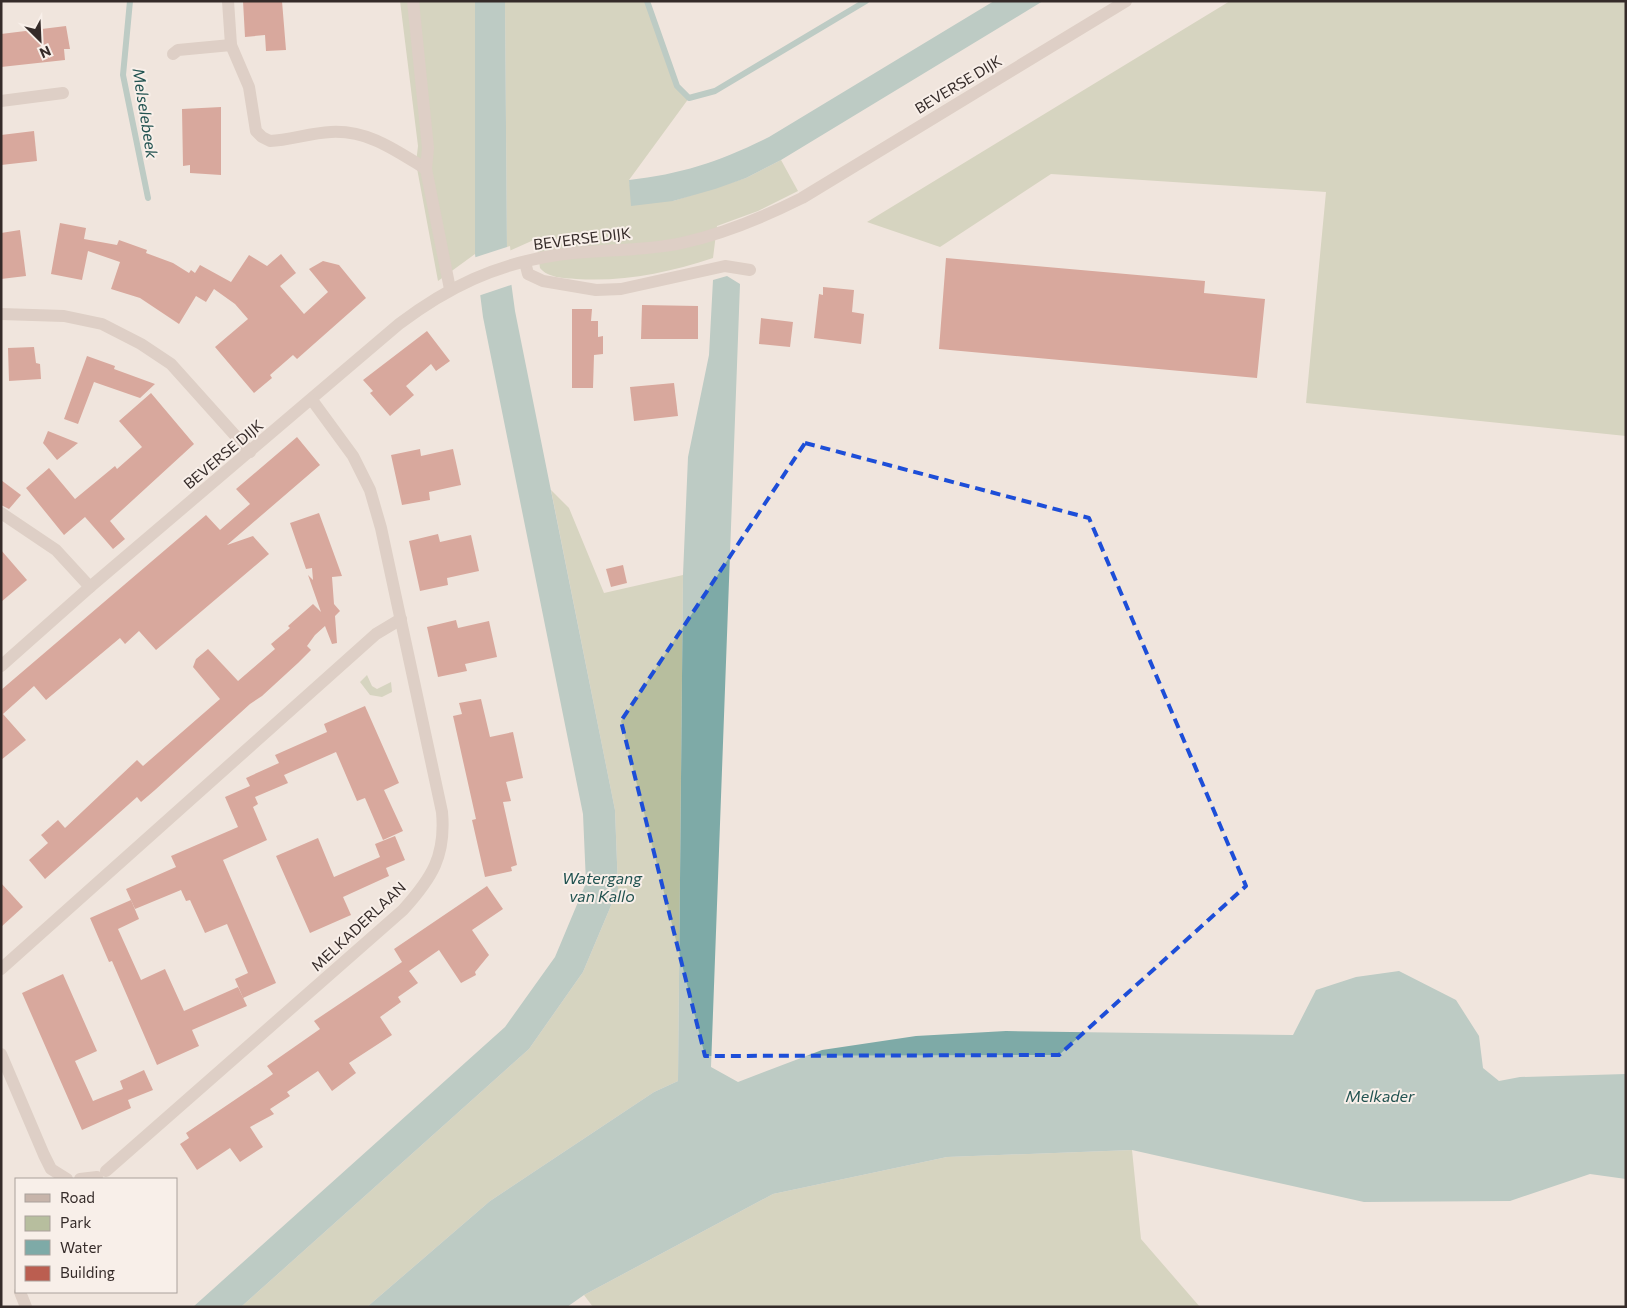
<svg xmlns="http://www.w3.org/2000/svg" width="1627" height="1308" font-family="Commissioner,sans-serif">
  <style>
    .green { fill: #b7be9e }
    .water { fill: #7eaaa7 }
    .pier { fill: #f0e5dd }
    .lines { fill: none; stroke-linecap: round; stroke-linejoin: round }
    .stream { stroke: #7eaaa7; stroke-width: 6 }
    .building { fill: #bb5e50 }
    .minor { stroke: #c7b4aa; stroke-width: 12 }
    .marked { fill: none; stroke: #1d4ed8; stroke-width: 4; stroke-dasharray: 10 6; stroke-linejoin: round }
    .labels { text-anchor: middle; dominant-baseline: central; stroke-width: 4; stroke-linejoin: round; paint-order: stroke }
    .street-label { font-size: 15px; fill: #352b29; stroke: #f8efe9 }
    .water-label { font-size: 16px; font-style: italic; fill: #225351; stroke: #f8efe9 }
  </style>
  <rect width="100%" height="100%" fill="#f0e5dd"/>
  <g class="green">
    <path d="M 400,1 L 475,1 L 475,254 L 438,281 L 416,163 L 418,146 Z"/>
    <path d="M 505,1 L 647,1 L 677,86 L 689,98 L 629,180 L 631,191 L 673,201 L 746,178 L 781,160 L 798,191 L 758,211 L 717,226 L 713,258 C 667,273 624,282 576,279 C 564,278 548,278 540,268 L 536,239 L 507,252 Z"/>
    <path d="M 1230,1 L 1626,1 L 1626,436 L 1306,403 L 1326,192 L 1051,174 L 940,247 L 867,222 Z"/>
    <path d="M 551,490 L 569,508 L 604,593 L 683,575 L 678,1081 L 654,1092 L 490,1201 L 367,1307 L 241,1307 L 529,1049 L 583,972 L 618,889 L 615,810 Z"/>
    <path d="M 367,675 L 372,686 L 377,689 L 391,682 L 392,692 L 382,697 L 370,695 L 360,682 Z"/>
    <path d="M 1132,1150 L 1141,1239 L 1200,1307 L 593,1307 L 584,1295 L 773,1194 L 947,1157 Z"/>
  </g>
  <g class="water">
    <path d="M 475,1 L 505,1 L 507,252 L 515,311 L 615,810 L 618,889 L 583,972 L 529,1049 L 241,1307 L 193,1307 L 505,1027 L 555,957 L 586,883 L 583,814 L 483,317 L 475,254 Z"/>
    <path d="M 994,1 L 1043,1 L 781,160 L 746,178 L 715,189 L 673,201 L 631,206 L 629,180 C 682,174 721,161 769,137 Z"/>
    <path d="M 727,276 L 740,284 L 711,1067 L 738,1082 L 822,1050 L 916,1036 L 1006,1031 L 1293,1035 L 1316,990 L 1356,977 L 1399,971 L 1456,1000 L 1479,1036 L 1483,1068 L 1499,1081 L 1520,1077 L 1626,1074 L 1626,1179 L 1590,1174 L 1510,1201 L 1364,1202 L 1132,1150 L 947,1157 L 773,1194 L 584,1295 L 567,1307 L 367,1307 L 490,1201 L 654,1092 L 678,1081 L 683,575 L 688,457 L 709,355 L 713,280 Z"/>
  </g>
  <path class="pier" d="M 510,246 L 514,284 L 478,296 L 473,258 Z"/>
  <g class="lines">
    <g class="stream">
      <path d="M 130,1 L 123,75 L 148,198"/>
      <path d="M 647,1 L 677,86 L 689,98 L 715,91 L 866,1"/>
    </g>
  </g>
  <g class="building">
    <path d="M 243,1 L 282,1 L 286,50 L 266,51 L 265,35 L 245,37 Z"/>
    <path d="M 66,26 L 70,49 L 64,49 L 65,60 L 1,67 L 1,34 Z"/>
    <path d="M 221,107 L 221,175 L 190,173 L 190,165 L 183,166 L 182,109 Z"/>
    <path d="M 34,131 L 37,161 L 1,165 L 1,135 Z"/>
    <path d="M 60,223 L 86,228 L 84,239 L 117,245 L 119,240 L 147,250 L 146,253 L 173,263 L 189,273 L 191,270 L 195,273 L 200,265 L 231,282 L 249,255 L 267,266 L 281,254 L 296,273 L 280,286 L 304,314 L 328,292 L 309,269 L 323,261 L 339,265 L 366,298 L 297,359 L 293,355 L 270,375 L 272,378 L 254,393 L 215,347 L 248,319 L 235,304 L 214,289 L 206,302 L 196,296 L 179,324 L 140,298 L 111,289 L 120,262 L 88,251 L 82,280 L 51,274 Z"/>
    <path d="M 20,230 L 26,276 L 1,279 L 1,233 Z"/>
    <path d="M 946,258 L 1205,281 L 1204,293 L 1265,299 L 1257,378 L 939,349 Z"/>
    <path d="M 823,287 L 854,290 L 852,312 L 864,314 L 861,344 L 814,338 L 819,294 L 823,295 Z"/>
    <path d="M 642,305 L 698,306 L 698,339 L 641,339 Z"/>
    <path d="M 572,309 L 592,309 L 591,321 L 598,321 L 598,337 L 603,336 L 603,354 L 594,355 L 593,388 L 572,388 Z"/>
    <path d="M 761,318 L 793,322 L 790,347 L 759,344 Z"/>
    <path d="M 427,331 L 450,361 L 436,371 L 431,364 L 406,386 L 414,395 L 390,416 L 370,393 L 373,391 L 363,380 Z"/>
    <path d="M 34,347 L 36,363 L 40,364 L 41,379 L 9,381 L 8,348 Z"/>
    <path d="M 87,356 L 115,366 L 114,369 L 155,384 L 140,398 L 94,382 L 78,424 L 64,419 Z"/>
    <path d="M 674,383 L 678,416 L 634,421 L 630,387 Z"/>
    <path d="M 151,393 L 194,444 L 110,521 L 125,539 L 113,549 L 85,517 L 64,535 L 26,488 L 49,468 L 75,499 L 115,466 L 117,469 L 142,447 L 119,421 Z"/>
    <path d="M 48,431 L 78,443 L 57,460 L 43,443 Z"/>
    <path d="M 297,437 L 320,465 L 227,545 L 253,536 L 269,554 L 156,650 L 139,631 L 125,644 L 120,638 L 46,700 L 34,686 L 3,714 L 26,740 L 1,760 L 1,690 L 206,515 L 220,530 L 250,504 L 236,489 Z"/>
    <path d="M 420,449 L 421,456 L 453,449 L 461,485 L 429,492 L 430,500 L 402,505 L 391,455 Z"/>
    <path d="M 1,480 L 21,495 L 9,509 L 1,505 Z"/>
    <path d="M 319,513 L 342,576 L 332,577 L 334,604 L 340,611 L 335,616 L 337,643 L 332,644 L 325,626 L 315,635 L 307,646 L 311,650 L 298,663 L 262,696 L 250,704 L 155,790 L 141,802 L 137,797 L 45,879 L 29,860 L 48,843 L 41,835 L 58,820 L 65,828 L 137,760 L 143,766 L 220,699 L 193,667 L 196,659 L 208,649 L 238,681 L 275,649 L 271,644 L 290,628 L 288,626 L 313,604 L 321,612 L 308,575 L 313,580 L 312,568 L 306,569 L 290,523 Z"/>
    <path d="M 438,534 L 440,542 L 471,535 L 479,571 L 447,578 L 448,585 L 420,591 L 409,541 Z"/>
    <path d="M 1,550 L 27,580 L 1,602 Z"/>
    <path d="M 623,565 L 627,583 L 611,587 L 606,569 Z"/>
    <path d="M 456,620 L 458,628 L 489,621 L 497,657 L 465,664 L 467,671 L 438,677 L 427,627 Z"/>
    <path d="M 481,699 L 490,737 L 513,732 L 523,778 L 506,782 L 511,801 L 503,802 L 517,865 L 511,867 L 512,871 L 485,877 L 472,820 L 476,819 L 453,716 L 462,714 L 459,703 Z"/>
    <path d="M 365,706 L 399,783 L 384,790 L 403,831 L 383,840 L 365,798 L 357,801 L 336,752 L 284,775 L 288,783 L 255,797 L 258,804 L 253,807 L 267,840 L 223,860 L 276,983 L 243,998 L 235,979 L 248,973 L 227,924 L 205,933 L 190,900 L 186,901 L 181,890 L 135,909 L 126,889 L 176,867 L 171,856 L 238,827 L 225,797 L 250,786 L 246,778 L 279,763 L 275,755 L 327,732 L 324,724 Z"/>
    <path d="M 395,836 L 405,860 L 386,868 L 389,876 L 343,897 L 351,915 L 310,933 L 276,856 L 318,838 L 334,877 L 380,857 L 375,844 Z"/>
    <path d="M 1,883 L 23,907 L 1,927 Z"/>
    <path d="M 487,886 L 503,909 L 472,930 L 489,955 L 475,972 L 476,975 L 461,983 L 439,950 L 409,971 L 418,983 L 398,997 L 401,1002 L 380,1017 L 392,1035 L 349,1063 L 356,1073 L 332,1091 L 318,1071 L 287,1092 L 290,1096 L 270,1109 L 274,1114 L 250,1127 L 263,1147 L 240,1162 L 230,1148 L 197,1170 L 180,1144 L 189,1138 L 186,1133 L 273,1074 L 267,1066 L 320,1029 L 314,1021 L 402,962 L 394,949 Z"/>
    <path d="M 131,900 L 139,919 L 118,929 L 141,980 L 165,969 L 184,1011 L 238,987 L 247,1006 L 192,1030 L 199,1046 L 157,1065 L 112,961 L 109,962 L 90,918 Z"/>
    <path d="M 63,974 L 97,1051 L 75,1061 L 93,1101 L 123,1089 L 120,1081 L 144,1070 L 153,1090 L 128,1100 L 131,1108 L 82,1130 L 22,993 Z"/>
  </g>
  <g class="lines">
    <g class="minor">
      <path d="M 228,1 L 231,45 L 249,87 L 256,131 L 262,137 L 270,141 C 290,140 310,133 331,132 C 368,130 395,150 426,169"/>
      <path d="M 413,1 L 428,148 L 426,169 L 450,289"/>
      <path d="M 173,54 L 178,50 L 231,45"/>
      <path d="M 1,101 L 63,93"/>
      <path d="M 525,262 L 528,274 L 543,281 L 596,290 L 621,289 L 725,266 L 750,270"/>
      <path d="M 1,314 L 64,316 L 102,324 L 141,344 L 171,364 L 250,452"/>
      <path d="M 1,513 L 56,550 L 90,587"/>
      <path d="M 1,666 L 90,587 L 399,324 C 448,287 496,264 557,255 C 598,249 641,252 682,243 C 723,234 764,217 802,198 L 1126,1"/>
      <path d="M 1,969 L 376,634 L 401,619"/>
      <path d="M 1,1054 L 44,1155 L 51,1169 L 67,1179"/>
      <path d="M 106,1171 L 403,910 C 432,878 446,856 442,812 L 381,528 L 370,490 L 353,456 L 312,400"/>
      <path d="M 80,1179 L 97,1177"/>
      <path d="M 20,1292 L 26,1307"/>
    </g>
  </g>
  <path d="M0 0H1627V1308H0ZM 805,443 L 1089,518 L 1246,886 L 1059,1055 L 705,1056 L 621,721 Z" fill="#f0e5dd" fill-opacity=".55" fill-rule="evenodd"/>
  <path class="marked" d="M 805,443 L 1089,518 L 1246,886 L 1059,1055 L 705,1056 L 621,721 Z"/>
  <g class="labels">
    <g class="street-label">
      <text transform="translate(958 84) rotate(-31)">BEVERSE DIJK</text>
      <text transform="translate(582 238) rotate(-7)">BEVERSE DIJK</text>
      <text transform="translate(223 454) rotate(-40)">BEVERSE DIJK</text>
      <text transform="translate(358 926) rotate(-43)">MELKADERLAAN</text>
    </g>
    <g class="water-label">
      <text transform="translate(146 113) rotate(81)">Melselebeek</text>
      <text x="602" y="877">Watergang<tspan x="602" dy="18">van Kallo</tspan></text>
      <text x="1380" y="1095">Melkader</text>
    </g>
  </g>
  <rect width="1627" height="1308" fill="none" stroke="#352b29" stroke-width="5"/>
  <rect x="15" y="1178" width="162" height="115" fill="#f8efe9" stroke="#aaa19c"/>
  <rect x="25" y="1194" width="25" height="8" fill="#c7b4aa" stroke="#aaa19c"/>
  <text x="60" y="1203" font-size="15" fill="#352b29">Road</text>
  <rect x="25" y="1216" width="25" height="15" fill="#b7be9e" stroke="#aaa19c"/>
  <text x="60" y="1228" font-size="15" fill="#352b29">Park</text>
  <rect x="25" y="1240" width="25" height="15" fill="#7eaaa7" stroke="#aaa19c"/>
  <text x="60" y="1253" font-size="15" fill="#352b29">Water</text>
  <rect x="25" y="1266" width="25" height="15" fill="#bb5e50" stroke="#aaa19c"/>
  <text x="60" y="1278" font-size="15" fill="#352b29">Building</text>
  <g transform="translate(40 40) rotate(156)" stroke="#f8efe9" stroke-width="4" paint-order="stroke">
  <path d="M0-4L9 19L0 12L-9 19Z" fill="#352b29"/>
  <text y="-8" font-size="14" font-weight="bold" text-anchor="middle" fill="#352b29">N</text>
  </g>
</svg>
